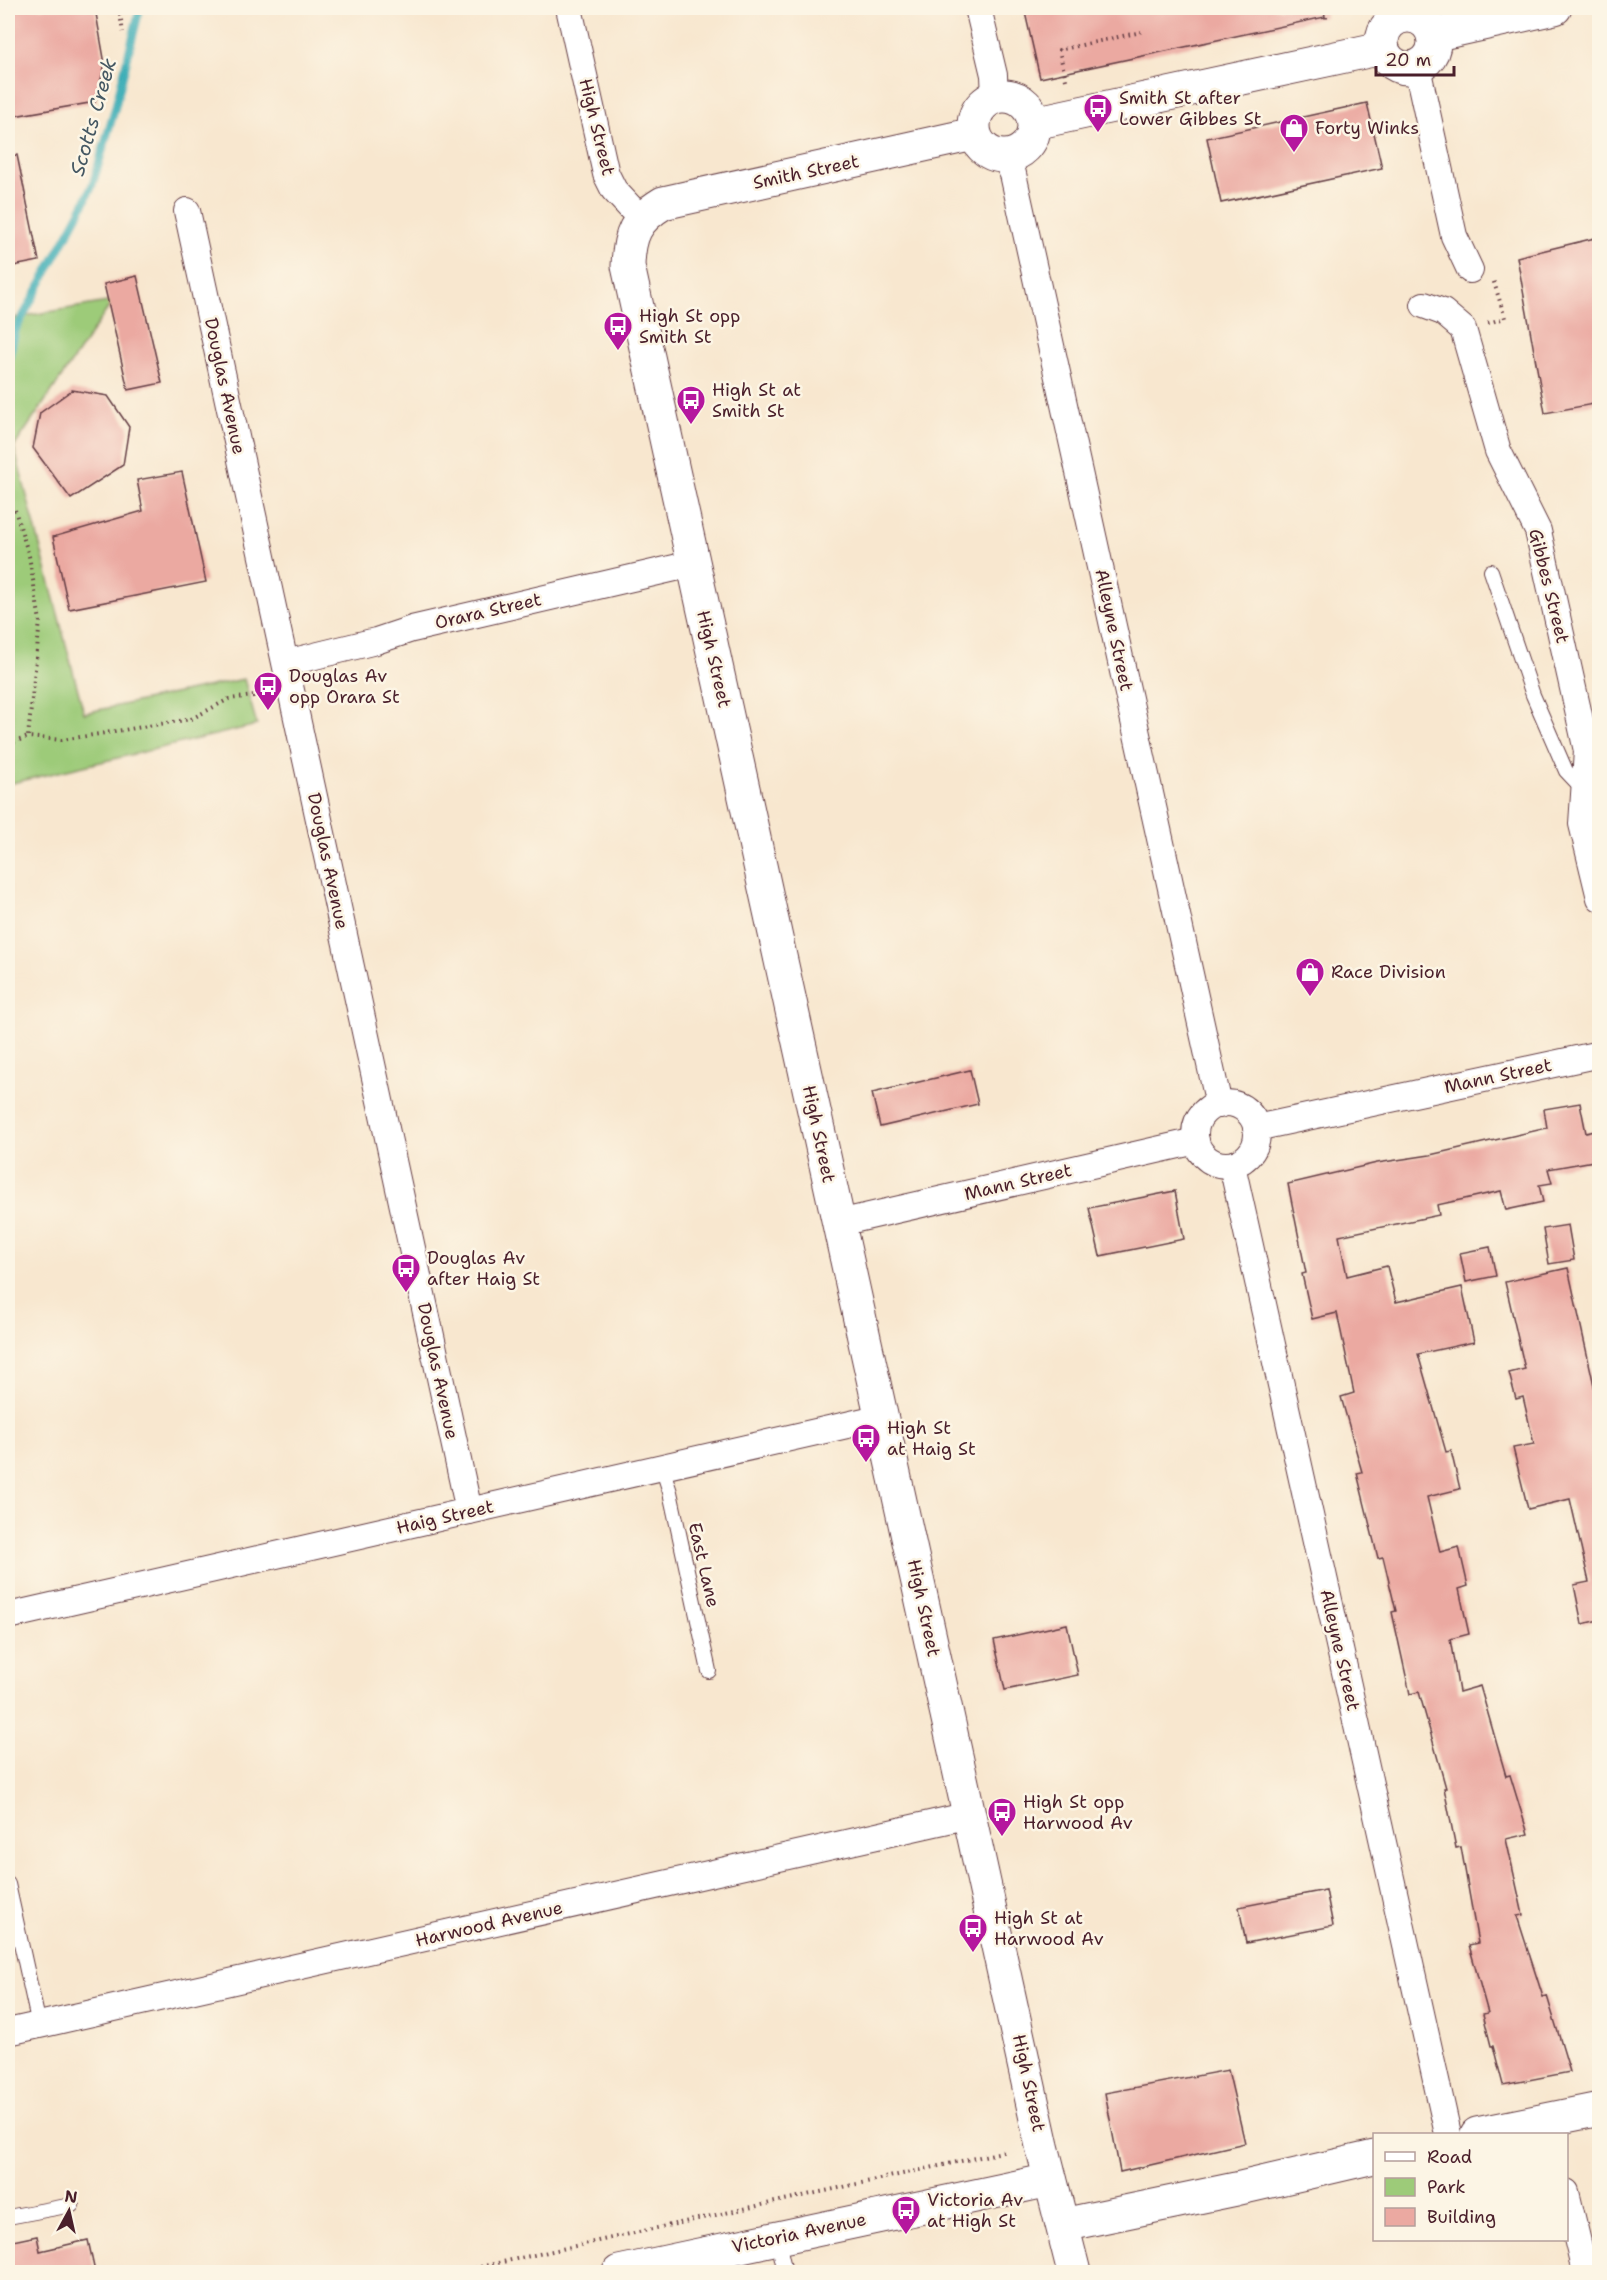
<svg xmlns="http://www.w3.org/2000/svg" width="1607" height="2280" font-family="'Shantell Sans',sans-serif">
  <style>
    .green { fill: #9dcb79; stroke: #747552; stroke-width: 1.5 }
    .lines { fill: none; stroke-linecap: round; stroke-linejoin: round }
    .stream { stroke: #3daeb7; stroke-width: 8 }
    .building { fill: #eba9a1 }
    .service-casing { stroke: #643d44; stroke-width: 16 }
    .minor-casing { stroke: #643d44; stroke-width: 28 }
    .tertiary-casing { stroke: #643d44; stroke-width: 35 }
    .path { stroke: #643d44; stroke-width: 4; stroke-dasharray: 1.5 4.5; stroke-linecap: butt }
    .service { stroke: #fff; stroke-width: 14 }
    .minor { stroke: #fff; stroke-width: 26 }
    .tertiary { stroke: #fff; stroke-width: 33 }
    .labels { text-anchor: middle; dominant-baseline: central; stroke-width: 5; stroke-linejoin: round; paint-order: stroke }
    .poi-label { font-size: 18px; fill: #4a1f2b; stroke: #fcf5e5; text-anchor: start }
    .street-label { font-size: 18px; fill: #4a1f2b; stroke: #fcf5e5 }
    .water-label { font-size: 20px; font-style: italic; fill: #455863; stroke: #fcf5e5 }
  </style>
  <rect width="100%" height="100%" fill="#fcf5e5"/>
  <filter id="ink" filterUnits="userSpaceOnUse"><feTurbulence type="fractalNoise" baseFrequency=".0167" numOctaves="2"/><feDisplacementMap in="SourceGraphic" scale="12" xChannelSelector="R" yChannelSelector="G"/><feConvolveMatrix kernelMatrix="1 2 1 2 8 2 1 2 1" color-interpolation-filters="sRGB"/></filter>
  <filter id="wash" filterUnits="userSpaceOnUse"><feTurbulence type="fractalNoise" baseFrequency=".008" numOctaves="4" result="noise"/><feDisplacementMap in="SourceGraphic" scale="24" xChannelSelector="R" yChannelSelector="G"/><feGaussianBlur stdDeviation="1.35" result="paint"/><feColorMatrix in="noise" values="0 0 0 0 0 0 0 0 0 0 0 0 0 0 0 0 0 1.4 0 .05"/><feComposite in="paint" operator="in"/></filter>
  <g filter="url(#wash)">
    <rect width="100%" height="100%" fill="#f8e7cf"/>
    <path class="green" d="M 113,301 L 14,447 L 84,713 L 244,679 L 257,725 L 8,784 L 8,319 Z"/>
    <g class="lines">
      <path class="stream" d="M 8,362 L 16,329 L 83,206 L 93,183 L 114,112 L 140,8"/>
    </g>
    <g id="blocks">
      <g class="building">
        <path d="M 8,8 L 95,8 L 105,64 L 95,102 L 8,117 Z"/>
        <path d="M 1024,8 L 1324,8 L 1325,17 L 1040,78 Z"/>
        <path d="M 1367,103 L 1382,168 L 1221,203 L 1207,138 Z"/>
        <path d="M 17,155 L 39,261 L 8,267 L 8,156 Z"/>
        <path d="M 1599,237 L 1599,403 L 1545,413 L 1517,257 Z"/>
        <path d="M 137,276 L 162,383 L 128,390 L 104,284 Z"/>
        <path d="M 72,390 L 108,396 L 129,427 L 123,465 L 71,499 L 33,448 L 40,413 Z"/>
        <path d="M 182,472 L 206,582 L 69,609 L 53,537 L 143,511 L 137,480 Z"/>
        <path d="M 970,1070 L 978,1104 L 880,1127 L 872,1093 Z"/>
        <path d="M 1580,1103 L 1586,1133 L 1599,1130 L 1599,1160 L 1548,1169 L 1552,1183 L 1539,1185 L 1543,1202 L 1506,1210 L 1501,1191 L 1437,1205 L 1439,1215 L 1339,1236 L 1347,1276 L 1387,1266 L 1396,1302 L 1462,1287 L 1474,1342 L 1418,1354 L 1446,1452 L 1451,1451 L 1460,1489 L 1427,1497 L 1440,1552 L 1459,1547 L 1468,1586 L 1459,1589 L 1469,1634 L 1450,1639 L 1459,1692 L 1480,1686 L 1506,1776 L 1510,1775 L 1528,1834 L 1506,1839 L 1523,1915 L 1517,1916 L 1543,1997 L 1547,1996 L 1570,2072 L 1503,2085 L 1493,2046 L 1491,2046 L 1483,2014 L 1488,2013 L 1469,1945 L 1478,1943 L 1461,1847 L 1456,1848 L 1444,1788 L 1446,1788 L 1419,1692 L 1410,1694 L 1392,1612 L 1396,1611 L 1383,1557 L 1378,1558 L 1357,1473 L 1362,1472 L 1341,1397 L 1354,1393 L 1337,1313 L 1312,1319 L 1302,1274 L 1306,1273 L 1288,1184 L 1377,1163 L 1430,1155 L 1547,1128 L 1544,1109 Z"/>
        <path d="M 1175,1191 L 1184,1239 L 1100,1256 L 1089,1208 Z"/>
        <path d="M 1568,1225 L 1574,1260 L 1549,1264 L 1543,1229 Z"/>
        <path d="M 1490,1247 L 1496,1276 L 1466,1282 L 1460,1253 Z"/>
        <path d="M 1568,1268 L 1599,1408 L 1599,1620 L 1582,1624 L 1574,1585 L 1589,1582 L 1570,1499 L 1528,1509 L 1513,1448 L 1534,1444 L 1523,1397 L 1516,1399 L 1509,1373 L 1525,1369 L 1505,1282 Z"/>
        <path d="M 1067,1624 L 1078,1675 L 1005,1690 L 994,1640 Z"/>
        <path d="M 1326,1890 L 1333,1926 L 1246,1943 L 1239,1907 Z"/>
        <path d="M 1228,2070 L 1245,2143 L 1120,2172 L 1105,2093 Z"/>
        <path d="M 37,2236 L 40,2251 L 88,2240 L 95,2272 L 8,2272 L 8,2242 Z"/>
      </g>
    </g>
  </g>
  <g filter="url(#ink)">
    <use href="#blocks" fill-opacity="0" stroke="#643d44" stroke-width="1.5"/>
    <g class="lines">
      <g class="service-casing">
        <g id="service">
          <path d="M 1491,571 L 1533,695 L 1566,771 L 1584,790"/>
          <path d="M 662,1467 L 670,1492 L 709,1671"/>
          <path d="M 8,1884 L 39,2025"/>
          <path d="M 8,2217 L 72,2205"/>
          <path d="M 777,2237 L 785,2272"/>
        </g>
      </g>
      <g class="minor-casing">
        <g id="minor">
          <path d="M 569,8 L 606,174 L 614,190 L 641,219"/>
          <path d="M 978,8 L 994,75 L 995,98"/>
          <path d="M 1397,8 L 1399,17"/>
          <path d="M 1417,67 L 1454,236 L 1470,270"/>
          <path d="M 1005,157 L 1013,174 L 1219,1105"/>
          <path d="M 187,211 L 469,1511"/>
          <path d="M 1424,305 L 1443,312 L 1463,329 L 1498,451 L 1538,531 L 1587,751 L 1582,824 L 1600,898"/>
          <path d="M 286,663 L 376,641 L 412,629 L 692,564"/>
          <circle cx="1226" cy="1134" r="31"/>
          <path d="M 1256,1128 L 1600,1054"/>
          <path d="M 1232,1165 L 1448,2134"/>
          <path d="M 839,1223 L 1196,1141"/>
          <path d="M 8,1616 L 882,1417"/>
          <path d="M 8,2032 L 970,1815"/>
          <path d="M 1566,2192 L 1585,2272"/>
        </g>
      </g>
      <g class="tertiary-casing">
        <g id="tertiary">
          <circle cx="1408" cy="42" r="26"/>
          <path d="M 1433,35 L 1555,8"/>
          <circle cx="1004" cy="126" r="30"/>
          <path d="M 1034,123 L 1382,48"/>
          <path d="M 974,134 L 663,203 C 635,220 629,235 628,266 L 1042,2146 L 1074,2272"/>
          <path d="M 1477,2134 L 1600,2109"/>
          <path d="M 1063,2225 L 1236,2189 L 1374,2157"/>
          <path d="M 619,2272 L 1050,2180"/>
        </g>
      </g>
      <g class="path">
        <path d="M 119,8 L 123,32"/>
        <path d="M 1326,17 L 1326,21"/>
        <path d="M 1066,80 L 1059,50 L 1141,32"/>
        <path d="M 1488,323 L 1505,318 L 1493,279"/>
        <path d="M 15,510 L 29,556 L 40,621 L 28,737"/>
        <path d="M 8,744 L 28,737 L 62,740 L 191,719 L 229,699 L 253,696 L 264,685"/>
        <path d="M 457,2272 L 1007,2151"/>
      </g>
      <use href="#service" class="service"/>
      <use href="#minor" class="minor"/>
      <use href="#tertiary" class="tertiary"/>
    </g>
  </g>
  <defs>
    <g id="bus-pin" transform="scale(1.5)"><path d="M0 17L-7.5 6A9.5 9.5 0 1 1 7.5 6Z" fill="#b5179e" stroke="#fcf5e5"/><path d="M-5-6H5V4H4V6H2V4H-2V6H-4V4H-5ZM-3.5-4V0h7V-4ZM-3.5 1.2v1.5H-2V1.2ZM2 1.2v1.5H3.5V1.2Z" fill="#fff"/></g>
    <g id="shop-pin" transform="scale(1.5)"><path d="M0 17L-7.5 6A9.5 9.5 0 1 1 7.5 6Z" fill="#b5179e" stroke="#fcf5e5"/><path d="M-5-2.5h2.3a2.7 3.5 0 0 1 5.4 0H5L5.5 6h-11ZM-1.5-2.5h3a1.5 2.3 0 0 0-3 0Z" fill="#fff"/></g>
  </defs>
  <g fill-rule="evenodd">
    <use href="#bus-pin" x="1098" y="108"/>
    <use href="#shop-pin" x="1294" y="128"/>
    <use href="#bus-pin" x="618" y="326"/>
    <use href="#bus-pin" x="691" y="400"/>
    <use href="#bus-pin" x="268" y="686"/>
    <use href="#shop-pin" x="1310" y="972"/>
    <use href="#bus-pin" x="406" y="1268"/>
    <use href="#bus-pin" x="866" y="1438"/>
    <use href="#bus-pin" x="1002" y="1812"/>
    <use href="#bus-pin" x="973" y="1928"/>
    <use href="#bus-pin" x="906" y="2210"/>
  </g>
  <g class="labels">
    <g class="poi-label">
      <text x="1119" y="98">Smith St after<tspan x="1119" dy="21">Lower Gibbes St</tspan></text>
      <text x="1315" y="128">Forty Winks</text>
      <text x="639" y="316">High St opp<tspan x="639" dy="21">Smith St</tspan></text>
      <text x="712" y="390">High St at<tspan x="712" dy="21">Smith St</tspan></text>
      <text x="289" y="676">Douglas Av<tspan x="289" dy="21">opp Orara St</tspan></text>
      <text x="1331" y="972">Race Division</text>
      <text x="427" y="1258">Douglas Av<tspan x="427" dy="21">after Haig St</tspan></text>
      <text x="887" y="1428">High St<tspan x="887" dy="21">at Haig St</tspan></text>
      <text x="1023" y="1802">High St opp<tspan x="1023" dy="21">Harwood Av</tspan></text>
      <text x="994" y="1918">High St at<tspan x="994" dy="21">Harwood Av</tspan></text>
      <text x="927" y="2200">Victoria Av<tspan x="927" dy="21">at High St</tspan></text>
    </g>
    <g class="street-label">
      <text transform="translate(597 127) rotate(76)">High Street</text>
      <text transform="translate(806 172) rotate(-12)">Smith Street</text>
      <text transform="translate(225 386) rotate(78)">Douglas Avenue</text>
      <text transform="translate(1549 586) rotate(76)">Gibbes Street</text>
      <text transform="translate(488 611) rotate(-13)">Orara Street</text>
      <text transform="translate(1114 630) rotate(78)">Alleyne Street</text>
      <text transform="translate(714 659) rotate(77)">High Street</text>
      <text transform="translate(328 861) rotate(78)">Douglas Avenue</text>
      <text transform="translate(1498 1076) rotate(-12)">Mann Street</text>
      <text transform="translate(819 1134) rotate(78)">High Street</text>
      <text transform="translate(1018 1182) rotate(-13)">Mann Street</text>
      <text transform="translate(438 1371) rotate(78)">Douglas Avenue</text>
      <text transform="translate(445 1517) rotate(-13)">Haig Street</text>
      <text transform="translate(704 1565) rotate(77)">East Lane</text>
      <text transform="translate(924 1608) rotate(78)">High Street</text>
      <text transform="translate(1340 1650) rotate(77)">Alleyne Street</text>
      <text transform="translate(489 1924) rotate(-13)">Harwood Avenue</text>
      <text transform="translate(1029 2083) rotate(78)">High Street</text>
      <text transform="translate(799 2233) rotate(-12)">Victoria Avenue</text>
    </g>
    <g class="water-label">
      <text transform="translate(93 117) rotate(-74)">Scotts Creek</text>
    </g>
  </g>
  <rect width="1607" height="2280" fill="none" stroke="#fcf5e5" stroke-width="30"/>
  <rect x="1373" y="2133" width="195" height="108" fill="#fcf5e5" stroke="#b59f9b" stroke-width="1.5"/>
  <rect x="1385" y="2152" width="30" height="9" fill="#ffffff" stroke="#b59f9b" stroke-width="1.5"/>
  <text x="1427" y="2163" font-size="18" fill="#4a1f2b">Road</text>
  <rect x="1385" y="2178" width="30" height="18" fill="#9dcb79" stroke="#b59f9b" stroke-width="1.5"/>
  <text x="1427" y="2193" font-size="18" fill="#4a1f2b">Park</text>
  <rect x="1385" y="2208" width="30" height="18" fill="#eba9a1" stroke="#b59f9b" stroke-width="1.5"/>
  <text x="1427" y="2223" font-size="18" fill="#4a1f2b">Building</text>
  <g transform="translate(69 2211) rotate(8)" stroke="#fcf5e5" stroke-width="4.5" paint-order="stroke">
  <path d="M0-4.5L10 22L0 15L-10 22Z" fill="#4a1f2b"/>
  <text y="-9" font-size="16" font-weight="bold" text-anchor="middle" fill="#4a1f2b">N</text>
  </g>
  <path d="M1376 66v9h78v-9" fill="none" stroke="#4a1f2b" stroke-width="3"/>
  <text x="1385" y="66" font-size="18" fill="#4a1f2b" stroke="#fcf5e5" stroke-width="4.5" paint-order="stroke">20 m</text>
</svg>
